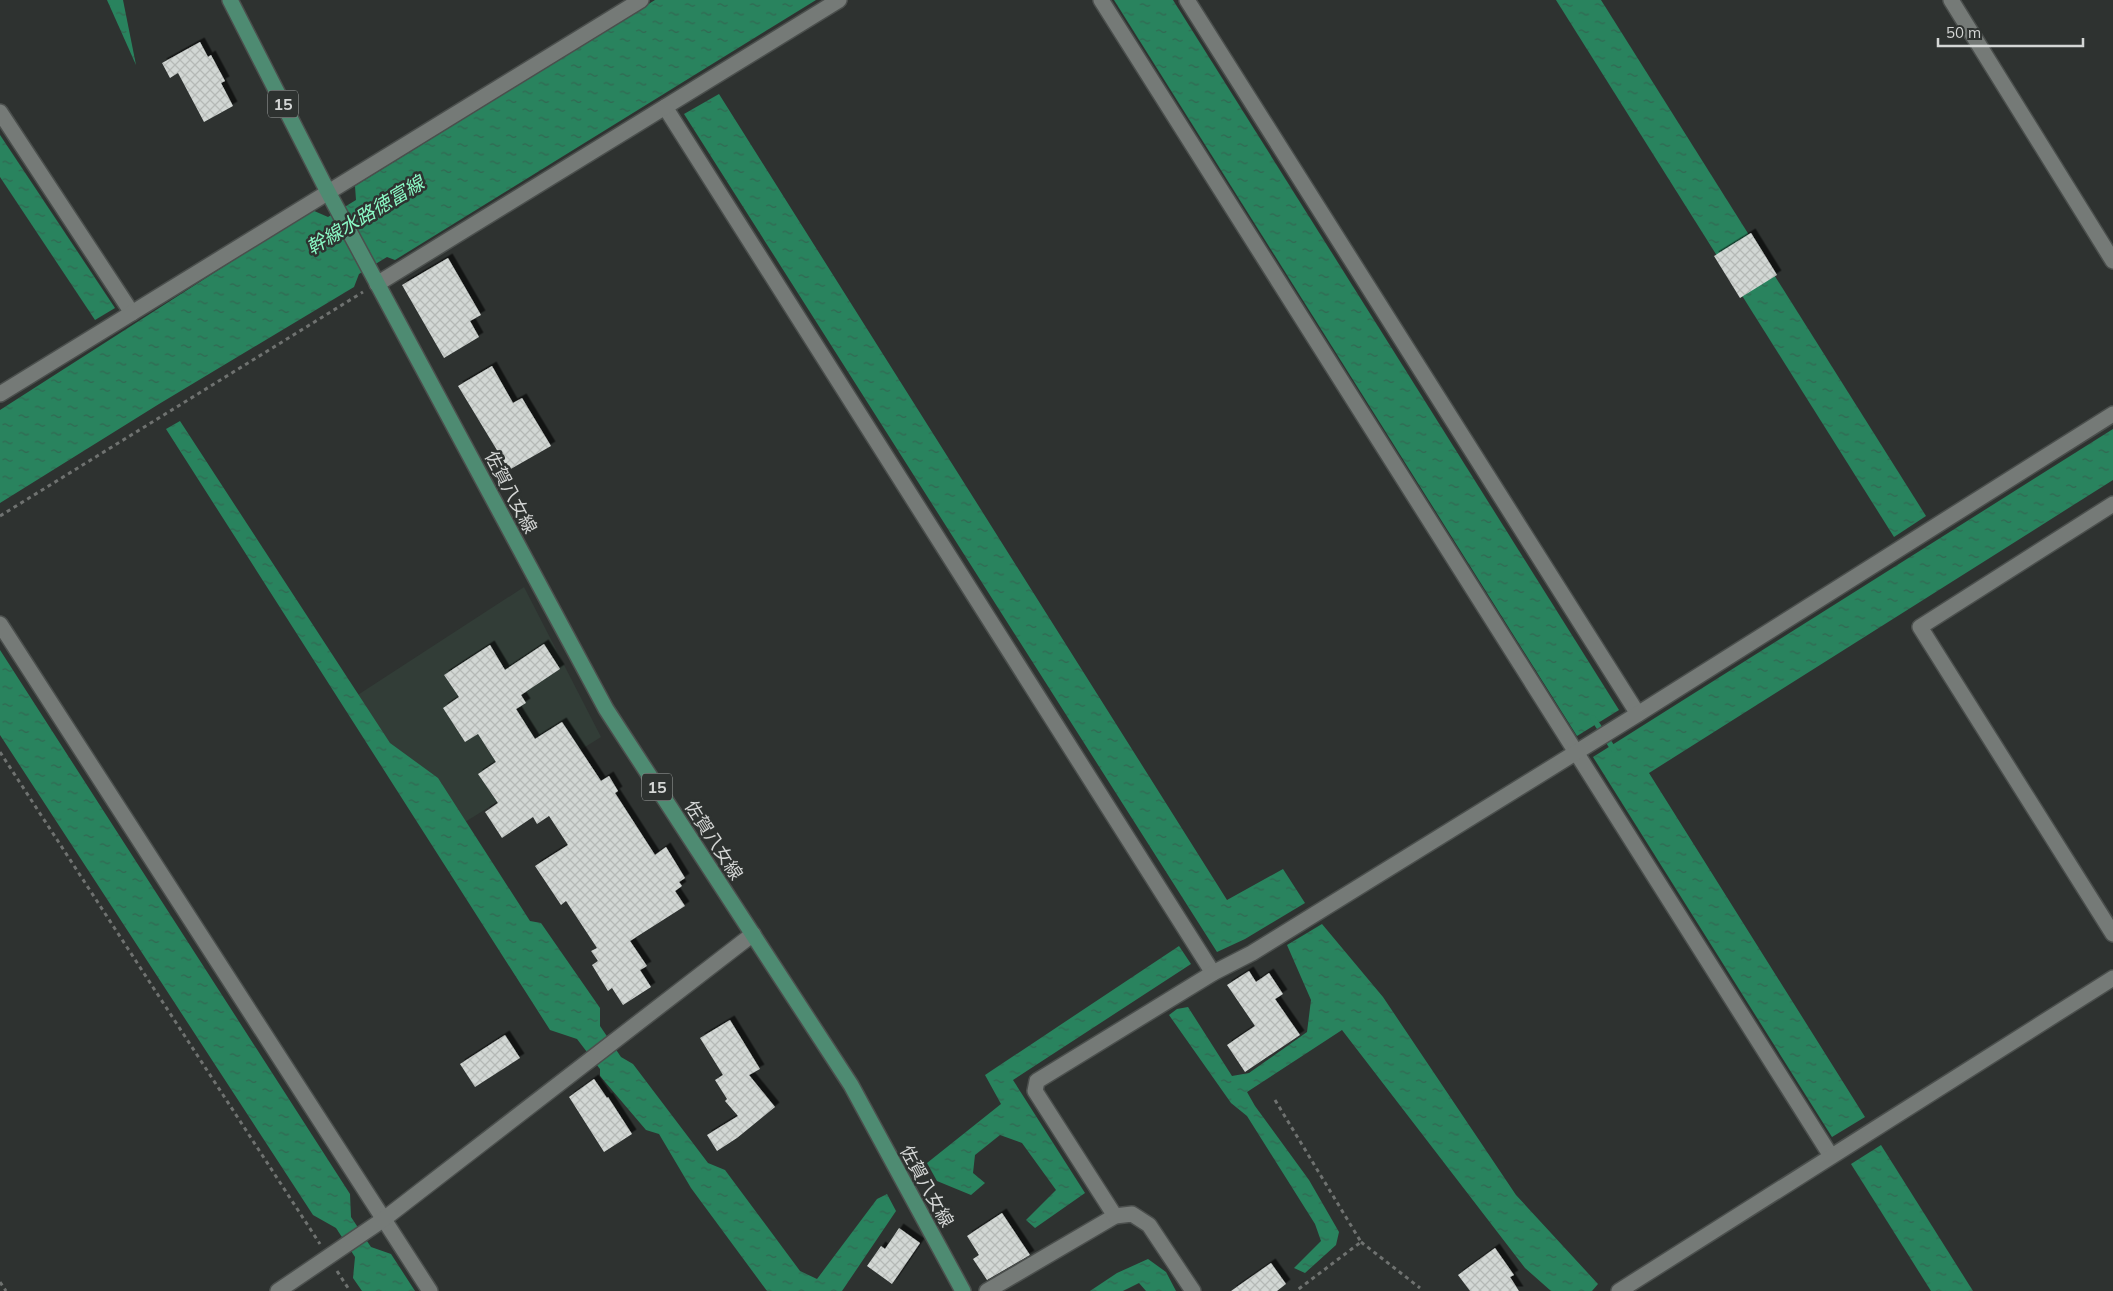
<svg xmlns="http://www.w3.org/2000/svg" width="2113" height="1291" font-family="Mulish,'Noto Sans JP',sans-serif">
  <style>
    .built { fill: #323d37 }
    .water { fill: url(#water-ripples) }
    .lines { fill: none; stroke-linecap: round; stroke-linejoin: round }
    .stream { stroke: #29835e; stroke-width: 5.5 }
    .building { fill: url(#building-cross-hatch); filter: url(#shadow) }
    .minor-casing { stroke: #4b4f4d; stroke-width: 18 }
    .major-casing { stroke: #4b4f4d; stroke-width: 18 }
    .path { stroke: #6f7270; stroke-width: 3; stroke-dasharray: 4 4; stroke-linecap: butt }
    .minor { stroke: #757a77; stroke-width: 15 }
    .major { stroke: #4e8b72; stroke-width: 15 }
    .labels { text-anchor: middle; dominant-baseline: central; stroke-width: 5; stroke-linejoin: round; paint-order: stroke }
    .shield { fill: #2e3230; stroke: #a2a5a4; stroke-width: 1 }
    .shield-label { font-size: 16px; font-weight: bold; fill: #d4d6d5 }
    .street-label { font-size: 18px; fill: #d4d6d5; stroke: #2e3230 }
    .water-label { font-size: 19px; font-style: italic; fill: #8bfac6; stroke: #2e3230 }
  </style>
  <defs>
    <pattern id="water-ripples" width="26" height="14" patternUnits="userSpaceOnUse" patternTransform="scale(1.25)"><rect width="26" height="14" fill="#29835e"/><path d="M2 4q2-2 4 0t4 0M15 11q2-2 4 0t4 0" fill="none" stroke="#326852"/></pattern>
    <pattern id="building-cross-hatch" width="8" height="8" patternUnits="userSpaceOnUse" patternTransform="scale(1.25)"><rect width="8" height="8" fill="#d2d7d4"/><path d="M0 0l8 8M0 8l8-8" fill="none" stroke="#b5b9b6"/></pattern>
    <filter id="shadow"><feDropShadow dx="4.5" dy="-4.5" stdDeviation="0" flood-color="#0009"/></filter>
  </defs>
  <rect width="100%" height="100%" fill="#2e3230"/>
  <path class="built" d="M 524,587 L 601,737 L 441,837 L 350,700 Z"/>
  <g class="water">
    <path d="M 107,0 L 123,0 L 136,65 Z"/>
    <path d="M 655,0 L 816,0 L 395,260 L 387,257 L 359,274 L 354,287 L 159,404 L 0,503 L 0,410 L 312,210 L 328,217 L 356,200 L 355,186 Z"/>
    <path d="M 1114,0 L 1173,0 L 1619,710 L 1577,736 Z"/>
    <path d="M 1556,0 L 1601,0 L 1926,516 L 1894,537 Z"/>
    <path d="M 719,94 L 1227,900 L 1283,869 L 1305,903 L 1245,939 L 1217,952 L 684,114 Z"/>
    <path d="M 0,135 L 115,308 L 95,320 L 0,177 Z"/>
    <path d="M 180,421 L 390,743 L 438,778 L 530,921 L 541,923 L 600,1008 L 600,1026 L 621,1057 L 633,1064 L 708,1163 L 725,1170 L 800,1271 L 817,1279 L 877,1199 L 887,1194 L 896,1211 L 842,1291 L 767,1291 L 691,1188 L 659,1134 L 646,1130 L 600,1076 L 600,1069 L 577,1039 L 550,1030 L 166,429 Z"/>
    <path d="M 2113,429 L 2113,480 L 1649,773 L 1865,1117 L 1832,1137 L 1593,757 Z"/>
    <path d="M 0,650 L 350,1194 L 351,1217 L 371,1247 L 391,1254 L 415,1291 L 362,1291 L 353,1278 L 355,1257 L 336,1228 L 313,1215 L 0,735 Z"/>
    <path d="M 1322,924 L 1383,997 L 1516,1195 L 1598,1284 L 1592,1291 L 1551,1291 L 1525,1268 L 1342,1030 L 1247,1092 L 1255,1106 L 1309,1180 L 1339,1232 L 1336,1245 L 1305,1273 L 1294,1268 L 1321,1241 L 1315,1224 L 1247,1116 L 1231,1103 L 1169,1015 L 1177,1009 L 1188,1007 L 1232,1076 L 1249,1073 L 1307,1032 L 1311,1000 L 1287,945 Z"/>
    <path d="M 1179,946 L 1191,964 L 1013,1080 L 1085,1193 L 1035,1228 L 1026,1220 L 1056,1190 L 1022,1143 L 1000,1135 L 975,1155 L 973,1173 L 985,1183 L 971,1195 L 937,1181 L 927,1163 L 1001,1104 L 985,1075 Z"/>
    <path d="M 1881,1145 L 1973,1291 L 1931,1291 L 1851,1164 Z"/>
    <path d="M 1148,1259 L 1166,1272 L 1176,1291 L 1146,1291 L 1139,1283 L 1123,1291 L 1090,1291 L 1117,1273 Z"/>
  </g>
  <g class="lines">
    <path class="stream" d="M 1593,718 L 1614,750"/>
  </g>
  <g class="building">
    <path d="M 200,42 L 208,57 L 211,55 L 225,81 L 221,83 L 233,106 L 204,122 L 178,73 L 170,78 L 162,63 Z"/>
    <path d="M 1751,233 L 1777,275 L 1740,298 L 1714,256 Z"/>
    <path d="M 448,258 L 481,315 L 470,321 L 479,337 L 444,358 L 402,285 Z"/>
    <path d="M 492,366 L 513,403 L 522,398 L 551,446 L 509,470 L 458,386 Z"/>
    <path d="M 544,644 L 560,669 L 521,695 L 526,703 L 516,709 L 535,739 L 562,722 L 601,781 L 609,776 L 618,791 L 615,793 L 655,855 L 666,847 L 685,878 L 679,882 L 682,886 L 675,891 L 685,906 L 630,941 L 647,966 L 640,970 L 651,987 L 623,1005 L 612,988 L 608,991 L 592,965 L 598,961 L 591,951 L 597,948 L 566,901 L 561,905 L 535,866 L 568,845 L 549,816 L 537,824 L 533,817 L 502,838 L 485,812 L 498,803 L 478,774 L 496,762 L 478,734 L 465,742 L 443,708 L 459,697 L 444,675 L 490,645 L 505,670 Z"/>
    <path d="M 1249,971 L 1256,982 L 1269,973 L 1283,994 L 1275,999 L 1300,1035 L 1245,1072 L 1227,1045 L 1255,1026 L 1227,985 Z"/>
    <path d="M 730,1020 L 760,1069 L 749,1075 L 775,1107 L 737,1138 L 717,1151 L 707,1135 L 738,1116 L 725,1101 L 727,1099 L 715,1080 L 723,1075 L 700,1038 Z"/>
    <path d="M 505,1035 L 520,1058 L 475,1087 L 460,1064 Z"/>
    <path d="M 594,1079 L 607,1098 L 608,1097 L 632,1134 L 604,1152 L 569,1097 Z"/>
    <path d="M 1002,1213 L 1030,1255 L 987,1280 L 973,1259 L 979,1255 L 967,1236 Z"/>
    <path d="M 899,1228 L 920,1243 L 892,1284 L 867,1266 L 881,1246 L 885,1249 Z"/>
    <path d="M 1495,1248 L 1514,1275 L 1510,1277 L 1519,1291 L 1470,1291 L 1458,1275 Z"/>
    <path d="M 1271,1263 L 1286,1284 L 1277,1291 L 1231,1291 Z"/>
  </g>
  <g class="lines">
    <g class="minor-casing">
      <g id="minor">
        <path d="M 1101,0 L 1831,1156"/>
        <path d="M 1187,0 L 1638,714"/>
        <path d="M 1951,0 L 2113,261"/>
        <path d="M 665,107 L 1213,973"/>
        <path d="M 0,112 L 132,313"/>
        <path d="M 377,284 L 839,0"/>
        <path d="M 0,394 L 641,0"/>
        <path d="M 2113,504 L 1920,627 L 2113,934"/>
        <path d="M 0,624 L 430,1291"/>
        <path d="M 278,1291 L 384,1219 L 753,934"/>
        <path d="M 987,1291 L 1115,1216"/>
        <path d="M 1193,1291 L 1149,1225 L 1132,1214 L 1115,1216 L 1035,1091 L 1037,1081 L 1213,973 L 1252,953 L 1638,714 L 2113,414"/>
        <path d="M 1619,1291 L 2113,978"/>
      </g>
    </g>
    <g class="major-casing">
      <path id="major" d="M 230,0 L 328,192 L 606,709 L 851,1085 L 963,1291"/>
    </g>
    <g class="path">
      <path d="M 0,516 L 363,292"/>
      <path d="M 0,752 L 320,1244"/>
      <path d="M 1275,1100 L 1361,1242 L 1296,1291"/>
      <path d="M 1361,1242 L 1420,1288"/>
      <path d="M 337,1271 L 350,1291"/>
      <path d="M 0,1282 L 6,1291"/>
    </g>
    <use href="#minor" class="minor"/>
    <use href="#major" class="major"/>
  </g>
  <g class="labels">
    <g class="shield">
      <rect x="268" y="90.5" width="30" height="27" rx="4"/>
      <rect x="642" y="773.5" width="30" height="27" rx="4"/>
    </g>
    <g class="shield-label">
      <text x="283" y="104">15</text>
      <text x="657" y="787">15</text>
    </g>
    <g class="street-label">
      <text transform="translate(511 492) rotate(62)">佐賀八女線</text>
      <text transform="translate(714 840) rotate(57)">佐賀八女線</text>
      <text transform="translate(927 1186) rotate(61)">佐賀八女線</text>
    </g>
    <g class="water-label">
      <text transform="translate(365 215) rotate(-31)">幹線水路徳富線</text>
    </g>
  </g>
  <path d="M1938 38v8h145v-8" fill="none" stroke="#d4d6d5" stroke-width="2.5"/>
  <text x="1946" y="38" font-size="15" fill="#d4d6d5" stroke="#2e3230" stroke-width="4" paint-order="stroke">50 m</text>
</svg>
